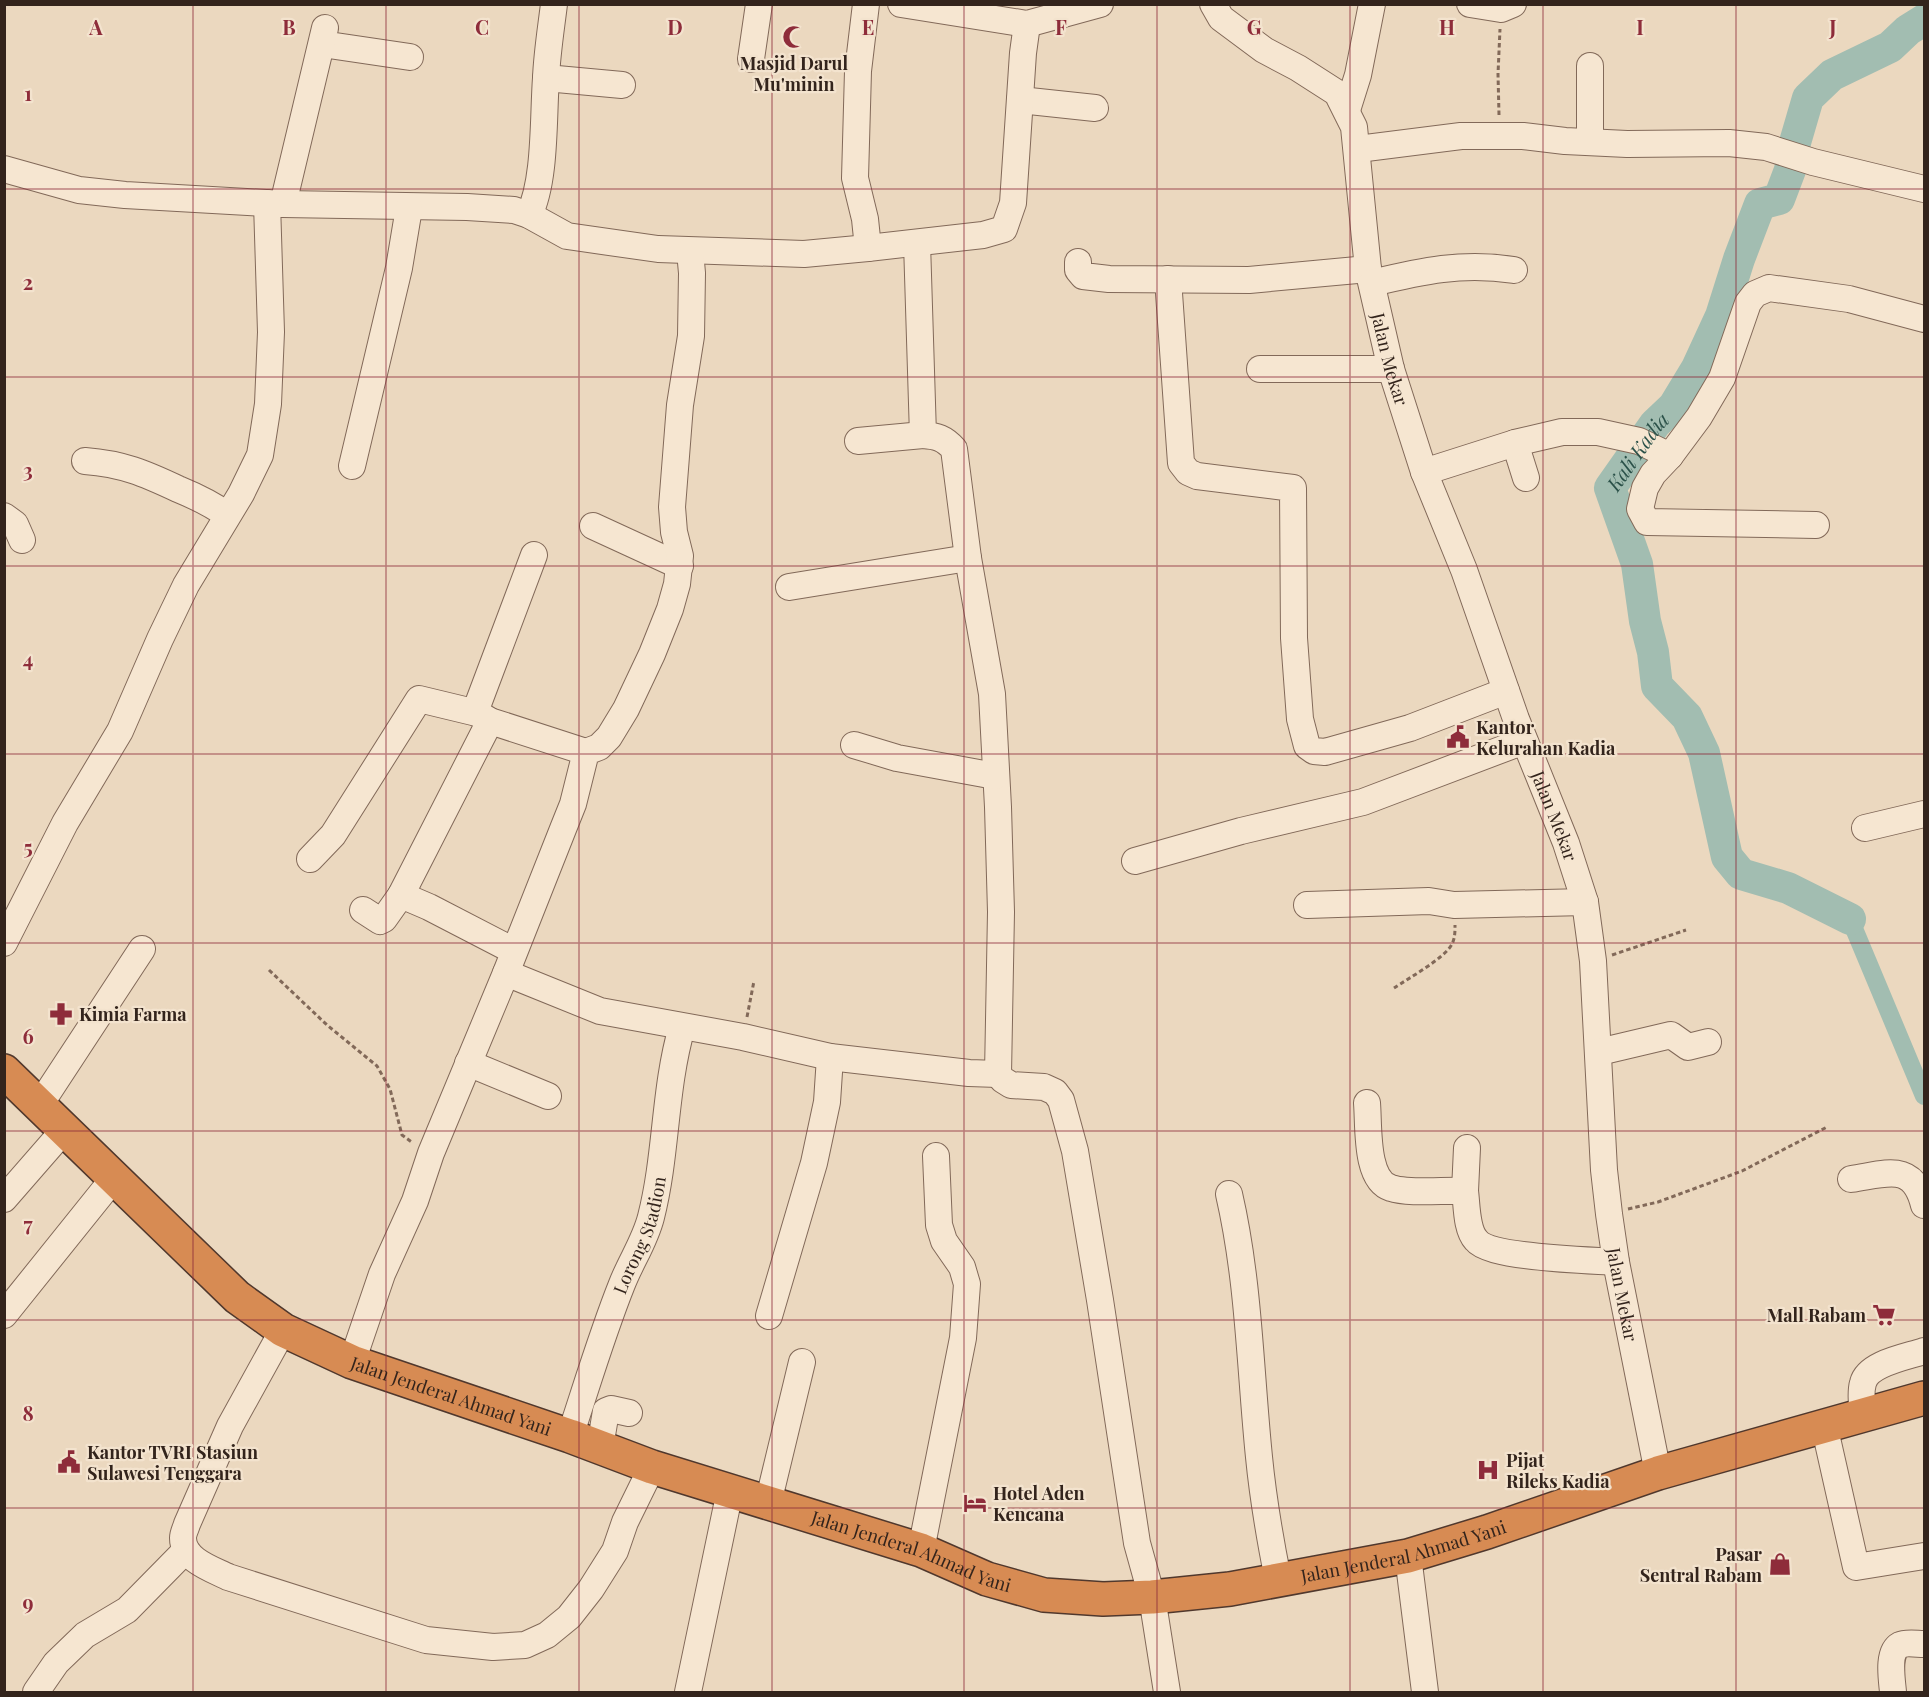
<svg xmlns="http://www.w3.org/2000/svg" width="1929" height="1697" font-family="'Playfair Display',serif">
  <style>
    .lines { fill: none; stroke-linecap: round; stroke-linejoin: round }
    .canal { stroke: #a2bdb1; stroke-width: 18 }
    .river { stroke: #a2bdb1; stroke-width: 32 }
    .minor-casing { stroke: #826959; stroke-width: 28 }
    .highway-casing { stroke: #50382d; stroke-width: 36 }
    .path { stroke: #826959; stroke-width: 3; stroke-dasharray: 4.5 3; stroke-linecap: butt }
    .minor { stroke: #f6e6d1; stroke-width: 26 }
    .highway { stroke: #d78b53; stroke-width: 33 }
    .grid { fill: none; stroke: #8e2c3a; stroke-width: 1.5; stroke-opacity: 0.55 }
    .labels { text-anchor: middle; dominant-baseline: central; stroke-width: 4.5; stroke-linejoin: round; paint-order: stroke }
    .poi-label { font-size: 18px; font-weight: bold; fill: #33241c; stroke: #f3e3ce; text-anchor: start }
    .street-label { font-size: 18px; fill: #33241c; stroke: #f3e3ce }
    .water-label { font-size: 20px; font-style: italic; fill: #2c524a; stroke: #f3e3ce }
    .grid-label { font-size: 20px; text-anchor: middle; font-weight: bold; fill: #8e2c3a; stroke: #f3e3ce; stroke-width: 4.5; stroke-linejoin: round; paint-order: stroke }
  </style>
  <rect width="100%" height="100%" fill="#ebd8bf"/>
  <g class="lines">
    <path class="canal" d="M 1850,919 L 1924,1096"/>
    <path class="river" id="s1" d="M 1850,919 L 1788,888 L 1741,874 L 1727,857 L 1704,753 L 1687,717 L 1657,686 L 1653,652 L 1645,621 L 1637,564 L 1610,488 L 1655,424 L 1674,406 L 1697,368 L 1721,316 L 1739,259 L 1760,204 L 1779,199 L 1790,170 L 1794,146 L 1808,98 L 1832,75 L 1890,47 L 1908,30 L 1924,20"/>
    <g class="minor-casing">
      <g id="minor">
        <path d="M 866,4 L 858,71 L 855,178 L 865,219 L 868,248"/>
        <path d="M 901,4 L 1027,24 L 1100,4"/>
        <path id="s2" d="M 1213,4 L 1221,18 L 1264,50 L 1298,68 L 1337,93 L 1354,127 L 1368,269 L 1391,369 L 1424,472 L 1464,570 L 1516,719 L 1566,843 L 1585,902 L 1593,961 L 1604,1170 L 1609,1214 L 1616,1262 L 1658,1473"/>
        <path d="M 1470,4 L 1501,9 L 1513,4"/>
        <path d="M 322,44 L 410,57"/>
        <path d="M 751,59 L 759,4"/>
        <path d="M 546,78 L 622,85"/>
        <path d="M 1020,100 L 1095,108"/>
        <path d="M 1347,110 L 1358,75 L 1372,4"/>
        <path d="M 1590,142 L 1590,66"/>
        <path d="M 1358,149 L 1461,136 L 1523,136 L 1565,141 L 1627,144 L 1729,143 L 1766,147 L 1813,162 L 1924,189"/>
        <path d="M 4,169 L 79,190 L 125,195 L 283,204 L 467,207 L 514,210 L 529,215 L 567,236 L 658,249 L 804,254 L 868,248 L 983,235 L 1004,229 L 1013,203 L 1023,53 L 1027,24"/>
        <path d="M 283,204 L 325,28"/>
        <path d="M 529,215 C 546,180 543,117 546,78 C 547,53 551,29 554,4"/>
        <path d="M 917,243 L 923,435 C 937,436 944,438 954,449 L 968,558 L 992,694 L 998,807 L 1001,912 L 998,1074 L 1003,1080 L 1011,1085 L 1044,1087 L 1055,1092 L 1061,1100 L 1075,1151 L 1100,1300 L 1137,1543 L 1152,1597 L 1167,1692"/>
        <path d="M 1078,262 L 1078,270 L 1083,276 L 1109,279 L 1249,280 L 1368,269"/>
        <path d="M 1168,279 L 1181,463 L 1188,472 L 1197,476 L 1293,488 L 1294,638 L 1300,719 L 1307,746 L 1314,751 L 1325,752 L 1410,728 L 1506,691"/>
        <path d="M 1372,283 C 1422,271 1462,262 1514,270"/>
        <path d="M 1260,369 L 1391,369"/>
        <path d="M 858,441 L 923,435"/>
        <path d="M 1515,443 L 1526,478"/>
        <path d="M 85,461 C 123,464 144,473 178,489 C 195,496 212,504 227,515"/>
        <path d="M 352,466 L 399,268 L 409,208"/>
        <path d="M 1424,472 L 1515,443 L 1562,432 L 1598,432 L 1639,441 L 1670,456"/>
        <path d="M 4,516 L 15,524 L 22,540"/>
        <path d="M 1816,525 L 1647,522 L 1640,509 L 1645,488 L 1653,474 L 1670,456 L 1699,417 L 1722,378 L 1748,303 L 1755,294 L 1769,288 L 1849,299 L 1924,319"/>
        <path d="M 593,526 L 680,566"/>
        <path d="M 789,587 L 968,558"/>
        <path d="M 477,713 L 478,704 L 534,555"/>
        <path d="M 854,745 L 897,758 L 995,776"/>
        <path d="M 1865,828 L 1924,814"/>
        <path d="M 310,859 L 333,835 L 419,699 L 477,713 L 490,721 L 586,752"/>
        <path d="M 1135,861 L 1241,831 L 1363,802 L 1524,741"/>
        <path d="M 401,895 L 490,721"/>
        <path d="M 1307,905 L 1429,901 L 1454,905 L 1585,902"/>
        <path d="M 363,910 L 380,921 L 384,919 L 401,895 L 429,907 L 514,951"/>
        <path d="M 4,943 L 65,823 L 120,731 L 160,639 L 186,585 L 241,494 L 260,455 L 268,404 L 271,332 L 267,203"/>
        <path d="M 506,973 L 600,1011 L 743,1037 L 830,1057 L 969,1073 L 998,1074"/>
        <path d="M 1599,1052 L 1671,1035 L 1688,1047 L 1708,1042"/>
        <path d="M 468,1063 L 548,1096"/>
        <path d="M 1367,1103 C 1369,1126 1365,1180 1391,1188 C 1409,1194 1444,1190 1465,1191 C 1467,1205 1466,1229 1476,1240 C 1490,1258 1589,1260 1616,1262"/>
        <path d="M 39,1106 L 142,949"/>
        <path d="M 1851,1179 C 1886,1174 1913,1161 1924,1205"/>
        <path d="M 1465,1191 L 1467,1148"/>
        <path d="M 1229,1194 C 1249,1281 1250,1368 1259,1457 C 1263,1498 1270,1539 1278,1579"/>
        <path d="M 4,1199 L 65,1129"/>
        <path d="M 4,1315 L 114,1178"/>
        <path d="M 769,1316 L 814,1163 L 827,1102 L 830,1057"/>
        <path d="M 283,1330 L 230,1426 L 187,1524 C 186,1528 183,1533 183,1538 C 183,1560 212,1569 228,1577 L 426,1640 L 493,1647 L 525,1645 L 547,1635 L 569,1617 L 591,1589 L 615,1551 L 625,1522 L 652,1467"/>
        <path d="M 352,1362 L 382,1274 L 415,1201 L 431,1153 L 506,973 L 563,829 L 573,804 L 586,752 L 599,747 L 609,737 L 626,709 L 652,654 L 670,609 L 677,584 L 680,556 L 674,532 L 672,507 L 680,405 L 691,336 L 692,273 L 690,251"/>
        <path d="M 1863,1416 C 1862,1406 1860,1393 1863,1383 C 1868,1363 1907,1357 1924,1351"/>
        <path d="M 1824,1425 L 1856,1567 L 1924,1556"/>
        <path id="s3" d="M 570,1436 C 587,1385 602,1334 622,1284 C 631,1261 645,1241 651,1217 C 667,1154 664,1089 682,1027"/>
        <path d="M 600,1447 L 606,1411 L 611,1409 L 629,1413"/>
        <path d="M 768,1503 L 802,1362"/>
        <path d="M 921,1550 L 963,1338 L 967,1284 L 962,1267 L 944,1241 L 939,1225 L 936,1156"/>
        <path d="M 1408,1556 L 1425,1692"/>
        <path d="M 36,1692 L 56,1663 L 85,1635 L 127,1610 L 186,1550"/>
        <path d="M 688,1692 L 730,1491"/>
        <path d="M 1893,1692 C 1892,1680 1887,1652 1900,1645 C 1906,1642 1917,1644 1924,1644"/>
      </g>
    </g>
    <g class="highway-casing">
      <g id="highway">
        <path id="s4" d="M 4,1071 L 237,1297 L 283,1330 L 352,1362 L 570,1436 L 652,1467 L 921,1550 L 987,1579 L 1044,1595 L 1103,1599 L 1152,1597 L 1230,1589 L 1408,1556 L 1487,1532 L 1658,1473 L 1924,1398"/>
      </g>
    </g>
    <g class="path">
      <path d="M 1499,115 L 1498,74 L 1500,29"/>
      <path d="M 1612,955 L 1686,930"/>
      <path d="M 269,970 L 327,1025 L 377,1066 L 390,1089 L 402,1135 L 413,1143"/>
      <path d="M 1394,988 C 1409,978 1445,958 1452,944 C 1455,938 1455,932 1455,925"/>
      <path d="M 747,1017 L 754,981"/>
      <path d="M 1628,1209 L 1658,1202 L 1742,1171 L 1827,1127"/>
    </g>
    <use href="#minor" class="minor"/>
    <use href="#highway" class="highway"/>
  </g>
  <path class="grid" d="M 193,4 L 193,1692M 386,4 L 386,1692M 579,4 L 579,1692M 772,4 L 772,1692M 964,4 L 964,1692M 1157,4 L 1157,1692M 1350,4 L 1350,1692M 1543,4 L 1543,1692M 1736,4 L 1736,1692M 4,189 L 1924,189M 4,377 L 1924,377M 4,566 L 1924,566M 4,754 L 1924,754M 4,943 L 1924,943M 4,1131 L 1924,1131M 4,1320 L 1924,1320M 4,1508 L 1924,1508"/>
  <defs>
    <g id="mosque-bare" transform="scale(1.8)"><path d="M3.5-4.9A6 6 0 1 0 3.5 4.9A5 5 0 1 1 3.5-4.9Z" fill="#8e2c3a" stroke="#f3e3ce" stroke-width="2.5" paint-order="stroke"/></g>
    <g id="civic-bare" transform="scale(1.8)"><path d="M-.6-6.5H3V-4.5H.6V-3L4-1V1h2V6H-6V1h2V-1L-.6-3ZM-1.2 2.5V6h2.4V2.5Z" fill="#8e2c3a" stroke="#f3e3ce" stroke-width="2.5" paint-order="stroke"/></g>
    <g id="pharmacy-bare" transform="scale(1.8)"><path d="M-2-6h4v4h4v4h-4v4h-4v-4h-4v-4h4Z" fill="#8e2c3a" stroke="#f3e3ce" stroke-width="2.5" paint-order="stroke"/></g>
    <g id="supermarket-bare" transform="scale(1.8)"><path d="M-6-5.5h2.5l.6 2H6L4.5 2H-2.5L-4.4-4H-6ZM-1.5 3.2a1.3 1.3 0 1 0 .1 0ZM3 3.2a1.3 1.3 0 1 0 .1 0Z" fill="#8e2c3a" stroke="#f3e3ce" stroke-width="2.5" paint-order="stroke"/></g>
    <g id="hospital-bare" transform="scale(1.8)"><path d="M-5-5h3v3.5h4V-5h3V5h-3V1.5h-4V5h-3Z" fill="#8e2c3a" stroke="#f3e3ce" stroke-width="2.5" paint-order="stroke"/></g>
    <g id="hotel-bare" transform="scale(1.8)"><path d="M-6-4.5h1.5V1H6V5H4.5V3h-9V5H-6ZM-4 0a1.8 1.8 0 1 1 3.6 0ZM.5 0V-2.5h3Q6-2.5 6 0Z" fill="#8e2c3a" stroke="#f3e3ce" stroke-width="2.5" paint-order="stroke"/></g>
    <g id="shop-bare" transform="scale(1.8)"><path d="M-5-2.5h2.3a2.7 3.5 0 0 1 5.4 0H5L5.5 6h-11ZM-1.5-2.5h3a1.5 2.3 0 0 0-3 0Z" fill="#8e2c3a" stroke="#f3e3ce" stroke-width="2.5" paint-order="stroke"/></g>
  </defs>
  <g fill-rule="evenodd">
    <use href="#mosque-bare" x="794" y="37"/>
    <use href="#civic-bare" x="1458" y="737"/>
    <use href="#pharmacy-bare" x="61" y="1014"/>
    <use href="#supermarket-bare" x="1884" y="1315"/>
    <use href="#civic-bare" x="69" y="1462"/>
    <use href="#hospital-bare" x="1488" y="1470"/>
    <use href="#hotel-bare" x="975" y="1503"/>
    <use href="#shop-bare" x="1780" y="1564"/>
  </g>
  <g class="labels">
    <g class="poi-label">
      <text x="794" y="63" text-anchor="middle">Masjid Darul<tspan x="794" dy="21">Mu'minin</tspan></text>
      <text x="1476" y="727">Kantor<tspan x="1476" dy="21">Kelurahan Kadia</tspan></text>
      <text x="79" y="1014">Kimia Farma</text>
      <text x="1866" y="1315" text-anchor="end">Mall Rabam</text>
      <text x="87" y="1452">Kantor TVRI Stasiun<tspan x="87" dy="21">Sulawesi Tenggara</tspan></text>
      <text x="1506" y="1460">Pijat<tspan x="1506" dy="21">Rileks Kadia</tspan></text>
      <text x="993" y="1493">Hotel Aden<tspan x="993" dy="21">Kencana</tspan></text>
      <text x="1762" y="1554" text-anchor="end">Pasar<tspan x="1762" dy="21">Sentral Rabam</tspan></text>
    </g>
    <g class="street-label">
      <text stroke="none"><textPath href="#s2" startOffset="428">Jalan Mekar</textPath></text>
      <text stroke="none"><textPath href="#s2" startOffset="914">Jalan Mekar</textPath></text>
      <text stroke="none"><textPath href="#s3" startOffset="213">Lorong Stadion</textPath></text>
      <text stroke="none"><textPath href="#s2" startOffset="1400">Jalan Mekar</textPath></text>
      <text stroke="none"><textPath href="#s4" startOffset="562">Jalan Jenderal Ahmad Yani</textPath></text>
      <text stroke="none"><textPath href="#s4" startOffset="1552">Jalan Jenderal Ahmad Yani</textPath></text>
      <text stroke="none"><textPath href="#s4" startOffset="1048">Jalan Jenderal Ahmad Yani</textPath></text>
    </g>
    <g class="water-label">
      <text stroke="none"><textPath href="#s1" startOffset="580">Kali Kadia</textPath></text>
    </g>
  </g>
  <g class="grid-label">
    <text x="96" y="35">A</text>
    <text x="289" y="35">B</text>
    <text x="482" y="35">C</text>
    <text x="675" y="35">D</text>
    <text x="868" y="35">E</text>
    <text x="1061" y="35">F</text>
    <text x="1254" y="35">G</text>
    <text x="1447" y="35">H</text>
    <text x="1640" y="35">I</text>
    <text x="1833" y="35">J</text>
    <text x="28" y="101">1</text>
    <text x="28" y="290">2</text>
    <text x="28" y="478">3</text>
    <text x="28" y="667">4</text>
    <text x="28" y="855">5</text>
    <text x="28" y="1044">6</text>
    <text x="28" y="1232">7</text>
    <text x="28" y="1421">8</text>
    <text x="28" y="1610">9</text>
  </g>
  <rect width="1929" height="1697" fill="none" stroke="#33241c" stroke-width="12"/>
</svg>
